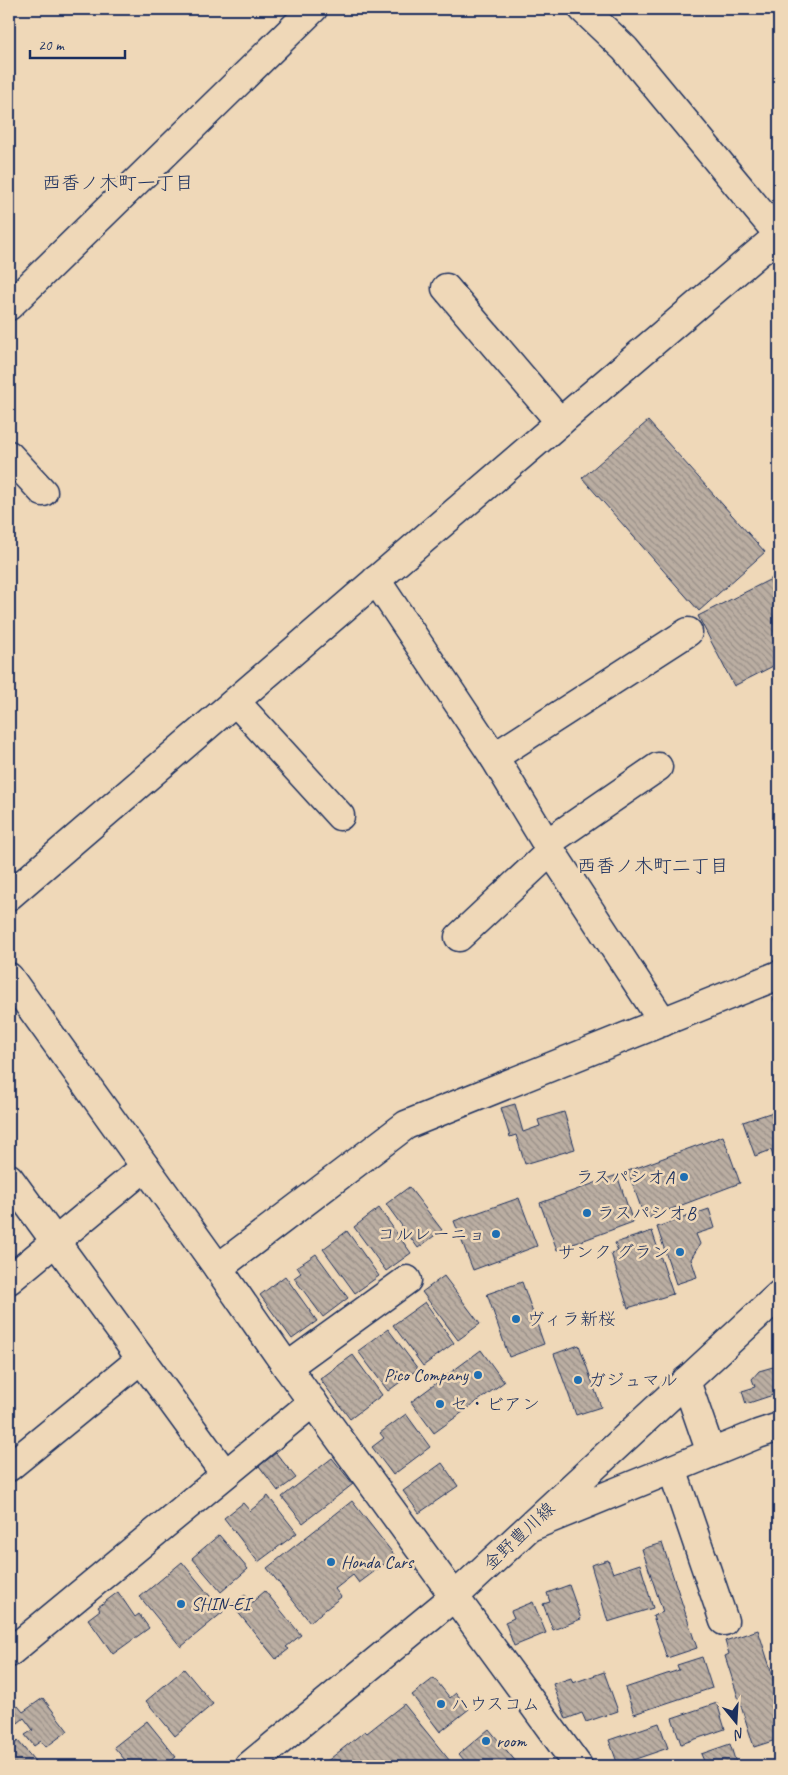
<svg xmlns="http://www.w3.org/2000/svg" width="788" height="1775" font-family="Caveat,'Klee One',sans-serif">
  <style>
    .building { fill: url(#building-back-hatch); stroke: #1b2f5e }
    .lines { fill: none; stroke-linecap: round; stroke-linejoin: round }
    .minor-casing { stroke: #1b2f5e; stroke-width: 31 }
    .major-casing { stroke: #1b2f5e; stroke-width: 31 }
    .minor { stroke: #efd8b8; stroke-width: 28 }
    .major { stroke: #efd8b8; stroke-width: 28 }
    .poi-dot { fill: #1f6fb2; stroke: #efd8b8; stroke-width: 2 }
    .labels { text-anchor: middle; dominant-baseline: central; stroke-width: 5; stroke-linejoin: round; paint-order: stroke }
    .poi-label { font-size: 18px; fill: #1b2f5e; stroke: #efd8b8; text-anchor: start }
    .street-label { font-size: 18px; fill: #1b2f5e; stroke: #efd8b8 }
    .neighbourhood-label { font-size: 19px; fill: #1b2f5e; stroke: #efd8b8 }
  </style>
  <defs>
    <pattern id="building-back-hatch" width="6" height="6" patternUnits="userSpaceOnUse" patternTransform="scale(1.25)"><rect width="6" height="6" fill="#bbaea2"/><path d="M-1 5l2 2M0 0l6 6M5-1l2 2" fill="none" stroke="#978e87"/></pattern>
  </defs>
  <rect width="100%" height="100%" fill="#efd8b8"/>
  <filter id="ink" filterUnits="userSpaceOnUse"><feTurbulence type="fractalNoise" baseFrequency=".02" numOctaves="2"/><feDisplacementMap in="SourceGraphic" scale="10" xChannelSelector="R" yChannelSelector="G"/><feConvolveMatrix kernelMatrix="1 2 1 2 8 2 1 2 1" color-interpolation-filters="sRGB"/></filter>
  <g filter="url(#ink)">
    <g class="building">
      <path d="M 648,421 L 765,552 L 699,611 L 582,478 Z"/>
      <path d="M 779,575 L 779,663 L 734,686 L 698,616 Z"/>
      <path d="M 779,997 L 779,1013 L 774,999 Z"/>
      <path d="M 515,1104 L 523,1132 L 540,1126 L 538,1120 L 564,1112 L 575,1149 L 525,1164 L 516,1135 L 510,1137 L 501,1108 Z"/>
      <path d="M 779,1110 L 779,1175 L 771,1150 L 755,1156 L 743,1122 Z"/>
      <path d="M 723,1136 L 740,1183 L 645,1219 L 628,1171 Z"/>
      <path d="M 617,1175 L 633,1222 L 557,1250 L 540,1203 Z"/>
      <path d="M 409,1187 L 442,1230 L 418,1248 L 386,1204 Z"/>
      <path d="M 519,1198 L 537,1246 L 473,1270 L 454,1221 Z"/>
      <path d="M 379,1208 L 411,1253 L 386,1271 L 354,1227 Z"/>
      <path d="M 709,1209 L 715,1228 L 696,1234 L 700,1244 L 691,1259 L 697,1277 L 676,1284 L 657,1227 Z"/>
      <path d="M 347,1231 L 379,1276 L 355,1293 L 323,1249 Z"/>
      <path d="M 652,1231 L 673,1294 L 628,1308 L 611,1253 L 618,1251 L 615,1243 Z"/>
      <path d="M 316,1254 L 348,1298 L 323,1317 L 294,1278 L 301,1273 L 297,1267 Z"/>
      <path d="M 285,1276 L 317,1321 L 292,1339 L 260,1295 Z"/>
      <path d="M 444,1276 L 480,1324 L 458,1340 L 422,1292 Z"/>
      <path d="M 522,1282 L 544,1344 L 509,1357 L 487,1294 Z"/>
      <path d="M 425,1302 L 454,1343 L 423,1366 L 393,1325 Z"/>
      <path d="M 388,1329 L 418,1369 L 388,1391 L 358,1351 Z"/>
      <path d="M 579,1345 L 601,1407 L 576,1415 L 554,1354 Z"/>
      <path d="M 481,1350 L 504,1382 L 434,1433 L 411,1402 Z"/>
      <path d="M 353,1355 L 382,1395 L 350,1419 L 320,1379 Z"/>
      <path d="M 773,1367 L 779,1385 L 779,1393 L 746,1404 L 742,1391 L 755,1387 L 752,1379 L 759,1371 Z"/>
      <path d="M 406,1414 L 430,1447 L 393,1475 L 372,1447 L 384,1438 L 380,1433 Z"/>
      <path d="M 276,1453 L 296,1478 L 278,1491 L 259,1466 Z"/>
      <path d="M 332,1458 L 353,1484 L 303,1523 L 282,1497 Z"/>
      <path d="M 442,1463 L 458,1486 L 419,1513 L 403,1491 Z"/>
      <path d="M 268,1496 L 297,1533 L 258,1562 L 224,1518 L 243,1503 L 250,1511 Z"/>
      <path d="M 352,1501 L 395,1556 L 359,1583 L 353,1575 L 335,1589 L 341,1597 L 310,1622 L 267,1568 Z"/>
      <path d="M 219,1535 L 248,1569 L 221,1592 L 192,1558 Z"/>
      <path d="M 662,1543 L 697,1648 L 667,1658 L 653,1616 L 663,1612 L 642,1549 Z"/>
      <path d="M 608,1560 L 613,1573 L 640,1564 L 653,1608 L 608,1622 L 591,1565 Z"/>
      <path d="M 182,1562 L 223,1612 L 181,1647 L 140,1597 Z"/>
      <path d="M 569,1585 L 581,1619 L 553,1630 L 543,1604 L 550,1602 L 547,1593 Z"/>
      <path d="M 265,1591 L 301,1635 L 286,1647 L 289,1649 L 276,1659 L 232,1605 L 245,1595 L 251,1603 Z"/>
      <path d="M 118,1592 L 135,1617 L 139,1614 L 149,1628 L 113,1654 L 88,1619 L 100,1610 L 98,1607 Z"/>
      <path d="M 533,1602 L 546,1633 L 514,1646 L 505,1622 L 514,1618 L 511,1611 Z"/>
      <path d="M 758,1630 L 779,1695 L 779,1739 L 754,1747 L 725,1656 L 729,1654 L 725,1641 Z"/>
      <path d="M 702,1657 L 712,1688 L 634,1714 L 625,1688 L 679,1670 L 677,1665 Z"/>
      <path d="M 184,1669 L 213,1704 L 175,1736 L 146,1701 Z"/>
      <path d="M 604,1672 L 618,1711 L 586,1722 L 582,1713 L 566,1719 L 553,1684 L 571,1678 L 573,1683 Z"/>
      <path d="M 434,1678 L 450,1698 L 456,1693 L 469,1709 L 440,1732 L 412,1695 Z"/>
      <path d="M 43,1698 L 68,1731 L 46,1747 L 41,1741 L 34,1746 L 25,1735 L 33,1730 L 24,1718 L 18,1723 L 10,1712 L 18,1706 L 23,1712 Z"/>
      <path d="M 717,1703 L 725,1729 L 681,1744 L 672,1718 Z"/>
      <path d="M 404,1704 L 454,1766 L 321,1766 L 365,1731 L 367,1733 Z"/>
      <path d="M 147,1721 L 176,1757 L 164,1766 L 130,1766 L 114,1747 Z"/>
      <path d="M 659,1723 L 668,1748 L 618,1765 L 609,1740 Z"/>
      <path d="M 489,1729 L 517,1763 L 513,1766 L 469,1766 L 459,1754 Z"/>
      <path d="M 18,1741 L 39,1766 L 9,1766 L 9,1749 Z"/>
      <path d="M 730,1744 L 737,1766 L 688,1766 L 704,1761 L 701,1754 Z"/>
    </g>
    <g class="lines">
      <g class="minor-casing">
        <g id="minor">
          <path d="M 583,9 L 625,49 L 779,235"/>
          <path d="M 446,288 L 560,422"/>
          <path d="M 9,306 L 313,9"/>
          <path d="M 9,455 L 43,492"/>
          <path d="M 376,580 L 494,757 L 551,851 L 663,1022"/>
          <path d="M 236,702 L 340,816"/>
          <path d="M 494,757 L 688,632"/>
          <path d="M 546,844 L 658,767"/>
          <path d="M 9,896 L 560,422 L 779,235"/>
          <path d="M 459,937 L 551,851"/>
          <path d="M 9,977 L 218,1268 L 287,1367 L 578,1766"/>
          <path d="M 9,1178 L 225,1474"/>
          <path d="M 218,1268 L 406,1125 L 779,975"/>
          <path d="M 9,1280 L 145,1167"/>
          <path d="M 287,1367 L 407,1280"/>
          <path d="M 686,1381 L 711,1453"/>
          <path d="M 9,1467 L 141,1359"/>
          <path d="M 672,1469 L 724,1621"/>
          <path d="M 530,1527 L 758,1434 L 779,1427"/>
          <path d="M 9,1653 L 313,1402"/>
        </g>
      </g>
      <g class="major-casing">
        <path id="major" d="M 249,1766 L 455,1596 L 779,1295"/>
      </g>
      <use href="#minor" class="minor"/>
      <use href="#major" class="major"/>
    </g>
  </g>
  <g class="poi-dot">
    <circle cx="684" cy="1177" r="5"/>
    <circle cx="587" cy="1213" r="5"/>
    <circle cx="496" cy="1234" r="5"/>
    <circle cx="680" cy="1252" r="5"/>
    <circle cx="516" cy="1319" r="5"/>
    <circle cx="478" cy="1375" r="5"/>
    <circle cx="578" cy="1380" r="5"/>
    <circle cx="440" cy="1404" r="5"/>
    <circle cx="331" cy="1562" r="5"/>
    <circle cx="181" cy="1604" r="5"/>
    <circle cx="441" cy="1704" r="5"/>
    <circle cx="486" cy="1741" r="5"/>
  </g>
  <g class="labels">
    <g class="poi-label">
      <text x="674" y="1177" text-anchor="end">ラスパシオA</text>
      <text x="597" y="1213">ラスパシオB</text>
      <text x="486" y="1234" text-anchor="end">コルレーニョ</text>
      <text x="670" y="1252" text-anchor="end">サンク グラン</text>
      <text x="526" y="1319">ヴィラ新桜</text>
      <text x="468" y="1375" text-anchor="end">Pico Company</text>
      <text x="588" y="1380">ガジュマル</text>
      <text x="450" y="1404">セ・ビアン</text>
      <text x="341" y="1562">Honda Cars</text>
      <text x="191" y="1604">SHIN-EI</text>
      <text x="451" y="1704">ハウスコム</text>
      <text x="496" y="1741">room</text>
    </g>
    <g class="street-label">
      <text transform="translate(519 1536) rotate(-43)">金野豊川線</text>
    </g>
    <g class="neighbourhood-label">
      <text x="118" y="183">西香ノ木町一丁目</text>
      <text x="653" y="866">西香ノ木町二丁目</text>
    </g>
  </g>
  <rect width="788" height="1775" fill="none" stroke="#efd8b8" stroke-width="30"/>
  <rect x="15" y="15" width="758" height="1745" fill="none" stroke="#1b2f5e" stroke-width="2" filter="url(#ink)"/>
  <g transform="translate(736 1722) rotate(162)" stroke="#efd8b8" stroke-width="4" paint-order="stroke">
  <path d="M0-4L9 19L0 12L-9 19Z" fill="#1b2f5e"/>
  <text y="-8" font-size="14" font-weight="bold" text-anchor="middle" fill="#1b2f5e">N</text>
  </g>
  <path d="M30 50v8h95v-8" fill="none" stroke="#1b2f5e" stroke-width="2.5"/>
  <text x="38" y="50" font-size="15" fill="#1b2f5e" stroke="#efd8b8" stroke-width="4" paint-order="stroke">20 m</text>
</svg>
